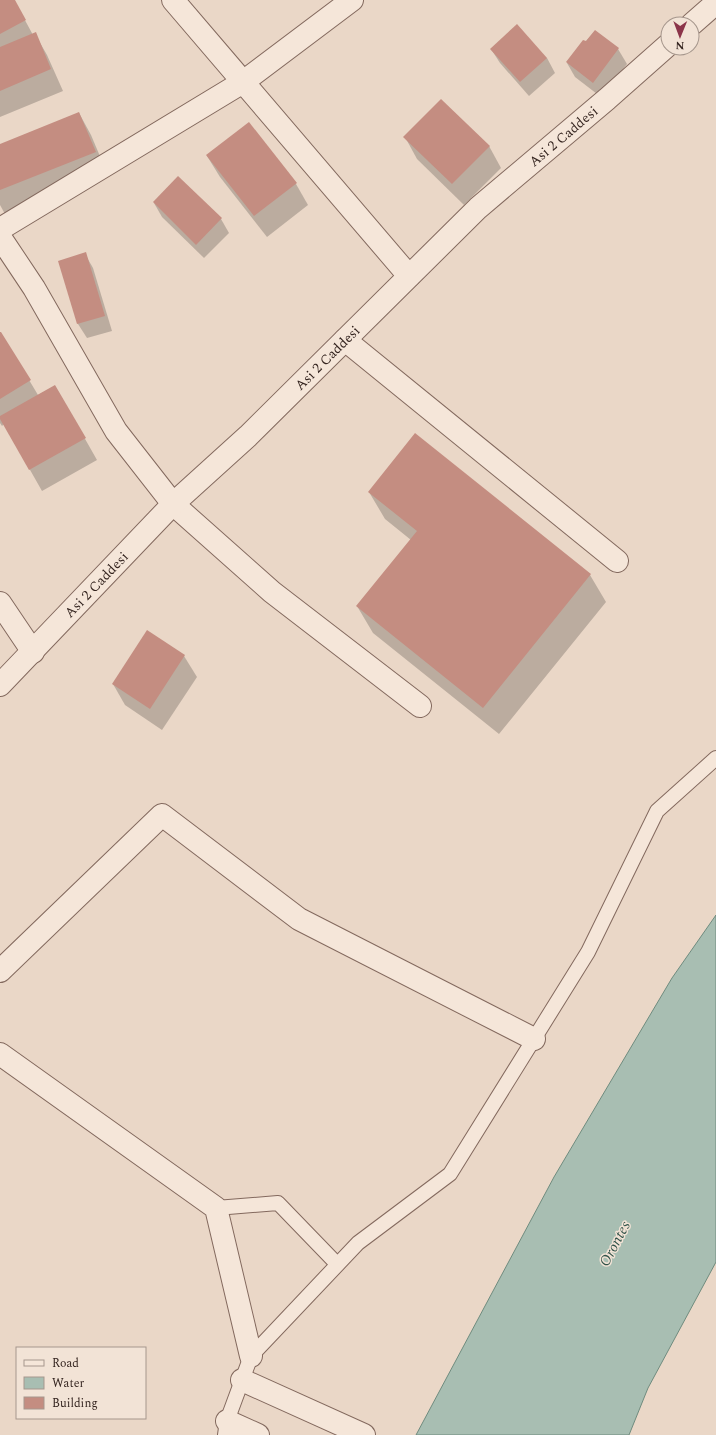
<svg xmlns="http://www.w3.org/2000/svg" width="716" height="1435" font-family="Spectral,serif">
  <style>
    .water { fill: #a8beb2; stroke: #6f8b7e }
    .shadow { fill: #0003 }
    .building { fill: #c48d81 }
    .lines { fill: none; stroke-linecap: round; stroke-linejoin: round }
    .service-casing { stroke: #83695e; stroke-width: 16 }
    .minor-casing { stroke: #83695e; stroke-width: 24 }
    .tertiary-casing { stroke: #83695e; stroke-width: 24 }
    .service { stroke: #f5e6d9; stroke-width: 14 }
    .minor { stroke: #f5e6d9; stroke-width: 22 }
    .tertiary { stroke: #f5e6d9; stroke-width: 22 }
    .labels { text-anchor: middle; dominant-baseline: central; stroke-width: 3; stroke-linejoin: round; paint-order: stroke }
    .street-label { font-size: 14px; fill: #352520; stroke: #f2e3d6 }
    .water-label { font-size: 15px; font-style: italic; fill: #315349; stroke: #f2e3d6 }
  </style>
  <rect width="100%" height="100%" fill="#ead7c7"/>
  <path class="water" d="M 716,915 L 716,1262 L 648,1388 L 629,1435 L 416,1435 L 554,1177 L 672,978 Z"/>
  <g class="shadow">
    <path d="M 0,0 L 14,0 L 33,35 L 35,34 L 47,55 L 63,91 L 0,117 Z"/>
    <path d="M 595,31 L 618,49 L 627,64 L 601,97 L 575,77 L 567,63 Z"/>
    <path d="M 491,49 L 547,58 L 555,73 L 529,96 L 500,63 Z"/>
    <path d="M 79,113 L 91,135 L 107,173 L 5,214 L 0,205 L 0,145 Z"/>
    <path d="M 405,137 L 489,146 L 501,168 L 464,205 L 417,159 Z"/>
    <path d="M 207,156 L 296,184 L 308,205 L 267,237 L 220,177 Z"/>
    <path d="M 154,203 L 221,219 L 229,233 L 204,258 L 162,217 Z"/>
    <path d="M 85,254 L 93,268 L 112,331 L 87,338 L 78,324 L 60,261 Z"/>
    <path d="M 1,333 L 38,395 L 55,386 L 97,460 L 42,491 L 4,424 L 2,426 L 0,423 L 0,334 Z"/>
    <path d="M 416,435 L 590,575 L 606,602 L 499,734 L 373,633 L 357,606 L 411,540 L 385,519 L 369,492 Z"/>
    <path d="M 147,632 L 184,656 L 197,677 L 162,730 L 125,705 L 113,684 Z"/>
  </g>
  <g class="building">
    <path d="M 0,0 L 15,0 L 26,20 L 0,34 Z"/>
    <path d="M 517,24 L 547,58 L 520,82 L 490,49 Z"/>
    <path d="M 595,30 L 619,48 L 593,83 L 566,62 L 583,40 L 586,41 Z"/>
    <path d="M 36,32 L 51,69 L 0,91 L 0,47 Z"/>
    <path d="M 441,99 L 490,146 L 452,184 L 403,137 Z"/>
    <path d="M 79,112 L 96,152 L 0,190 L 0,144 Z"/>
    <path d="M 249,122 L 297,183 L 254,216 L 206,155 Z"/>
    <path d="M 178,176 L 222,218 L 196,245 L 153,202 Z"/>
    <path d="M 86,252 L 105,316 L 77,324 L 58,261 Z"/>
    <path d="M 0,332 L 1,332 L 31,380 L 0,399 Z"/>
    <path d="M 55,385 L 86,438 L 29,470 L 0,419 L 0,416 Z"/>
    <path d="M 415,433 L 591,574 L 483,708 L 356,606 L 417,531 L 368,492 Z"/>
    <path d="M 147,630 L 185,655 L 150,709 L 112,684 Z"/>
  </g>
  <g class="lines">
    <g class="service-casing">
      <g id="service">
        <path d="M 216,1208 L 278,1203 L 337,1264"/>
        <path d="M 225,1435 L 227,1421 L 251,1356 L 358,1243 L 450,1174 L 588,952 L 657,811 L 716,758"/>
      </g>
    </g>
    <g class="minor-casing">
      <g id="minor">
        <path d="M 173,0 L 409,276"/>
        <path d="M 692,24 L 716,3"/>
        <path d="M 0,229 L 243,82 L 352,0"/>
        <path d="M 0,237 L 34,288 L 116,431 L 173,504 L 272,592 L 420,706"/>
        <path d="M 345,340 L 617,561"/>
        <path d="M 0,603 L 33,652"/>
        <path id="s1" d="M 0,685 L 173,504 L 248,436 L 478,208 L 607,99 L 668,45"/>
        <path d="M 0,971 L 162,815 L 299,919 L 534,1039"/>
        <path d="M 0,1054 L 216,1208 L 251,1356"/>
      </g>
    </g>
    <g class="tertiary-casing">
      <g id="tertiary">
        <path d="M 242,1380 L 364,1435"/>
        <path d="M 227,1421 L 258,1435"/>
      </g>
    </g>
    <use href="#service" class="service"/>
    <use href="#minor" class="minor"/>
    <use href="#tertiary" class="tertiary"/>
  </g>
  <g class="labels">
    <g class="street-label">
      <text stroke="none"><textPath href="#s1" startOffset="787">Asi 2 Caddesi</textPath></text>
      <text stroke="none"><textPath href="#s1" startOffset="463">Asi 2 Caddesi</textPath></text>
      <text stroke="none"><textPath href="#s1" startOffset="139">Asi 2 Caddesi</textPath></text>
    </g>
    <g class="water-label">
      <text transform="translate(615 1244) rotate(-62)">Orontes</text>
    </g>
  </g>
  <rect x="16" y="1347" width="130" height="72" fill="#f2e3d6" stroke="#a6978d"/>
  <rect x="24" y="1360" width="20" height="6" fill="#f5e6d9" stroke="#a6978d"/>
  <text x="52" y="1367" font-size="12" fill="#352520">Road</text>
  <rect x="24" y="1377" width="20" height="12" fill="#a8beb2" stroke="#a6978d"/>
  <text x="52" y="1387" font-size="12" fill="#352520">Water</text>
  <rect x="24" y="1397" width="20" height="12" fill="#c48d81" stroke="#a6978d"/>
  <text x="52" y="1407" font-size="12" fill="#352520">Building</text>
  <g transform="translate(680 36) rotate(181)"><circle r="19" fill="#f2e3d6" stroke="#a6978d"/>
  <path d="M0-3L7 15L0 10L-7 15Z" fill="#8c354a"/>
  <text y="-6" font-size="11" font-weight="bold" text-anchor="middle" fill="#352520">N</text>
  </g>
</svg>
